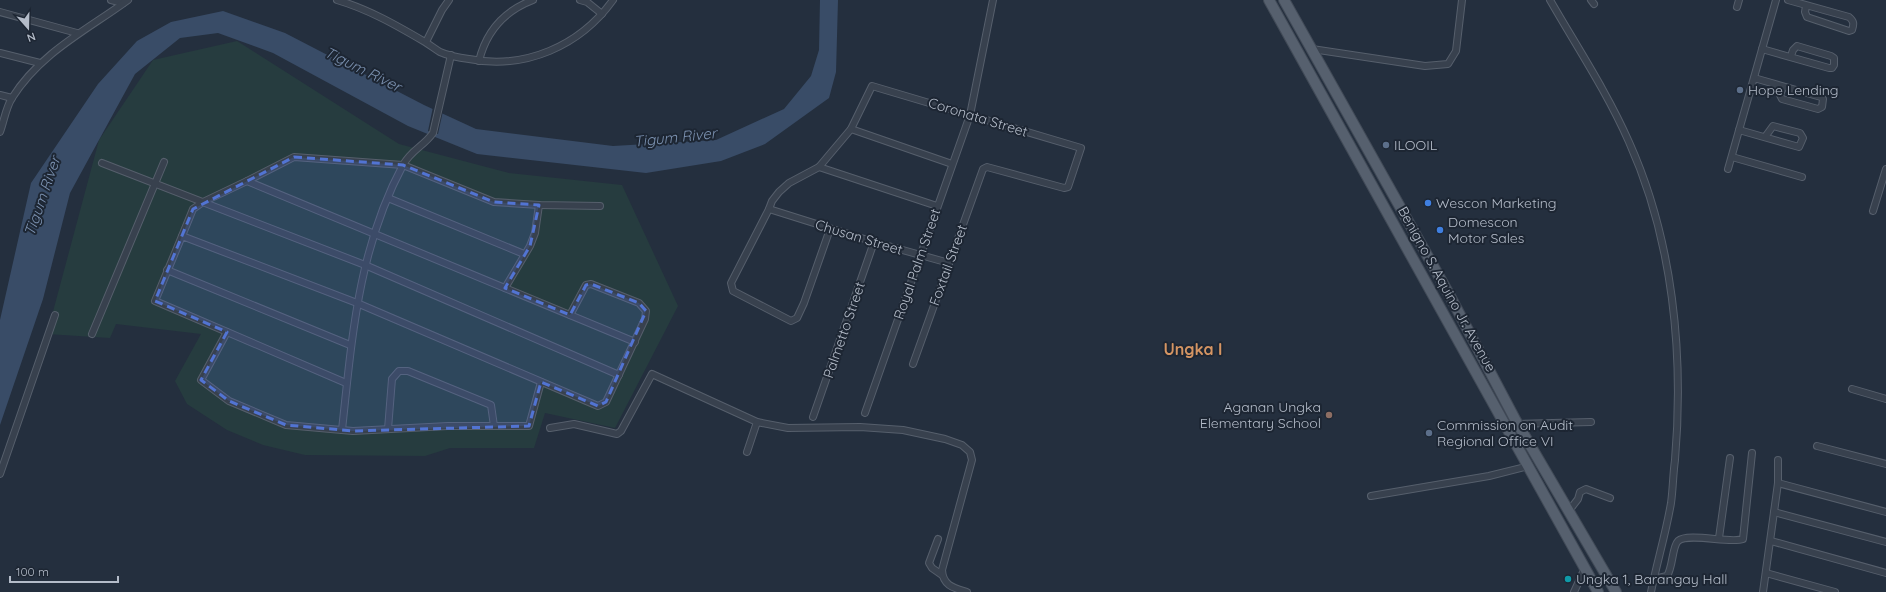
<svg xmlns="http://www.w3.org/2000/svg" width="1886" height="592" font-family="Quicksand,sans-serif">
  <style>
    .green { fill: #263c3f }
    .water { fill: #394c67 }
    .pier { fill: #242f3e }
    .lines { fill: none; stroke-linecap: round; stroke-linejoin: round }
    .street-casing { stroke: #565f6c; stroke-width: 8 }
    .primary-casing { stroke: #414a57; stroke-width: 12 }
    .street { stroke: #38414e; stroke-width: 6 }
    .primary { stroke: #56606e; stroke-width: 10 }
    .marked { fill: #5274d3; fill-opacity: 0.2; stroke: #5274d3; stroke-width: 3; stroke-dasharray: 8 5; stroke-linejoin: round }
    .service-dot { fill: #5c6f8a; stroke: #1d2633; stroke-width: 1.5 }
    .shop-dot { fill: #3f7fe0; stroke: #1d2633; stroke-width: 1.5 }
    .education-dot { fill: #8d6e63; stroke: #1d2633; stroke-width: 1.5 }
    .culture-dot { fill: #0f9aa8; stroke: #1d2633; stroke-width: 1.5 }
    .labels { text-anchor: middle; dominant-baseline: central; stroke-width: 4; stroke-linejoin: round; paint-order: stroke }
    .poi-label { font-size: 14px; fill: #b4bcc9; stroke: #1d2633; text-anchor: start }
    .street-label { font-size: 14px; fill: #b4bcc9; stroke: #1d2633 }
    .water-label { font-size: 15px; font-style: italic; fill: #7c92b1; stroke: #1d2633 }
    .quarter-label { font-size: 16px; font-weight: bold; fill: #d59563; stroke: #1d2633 }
  </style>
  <rect width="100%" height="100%" fill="#242f3e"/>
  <path class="green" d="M 237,41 L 399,144 L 509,173 L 622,185 L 678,306 L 615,428 L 545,413 L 534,448 L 450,448 L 425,456 L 305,455 L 263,445 L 227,430 L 187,404 L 175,381 L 201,334 L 116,324 L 110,338 L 47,334 L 99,140 L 153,60 Z"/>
  <path class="water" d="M 820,0 L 838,0 L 836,72 L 829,98 L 765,144 L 721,161 L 646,173 L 477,154 L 408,126 L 273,53 L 218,33 L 180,38 L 135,74 L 70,193 L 43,299 L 0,425 L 0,320 L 31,183 L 98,84 L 137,41 L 171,22 L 223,11 L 285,33 L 424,105 L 476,129 L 613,146 L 716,140 L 784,109 L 811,76 L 819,50 Z"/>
  <path class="pier" d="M 433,107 L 443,111 L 438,134 L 428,131 Z"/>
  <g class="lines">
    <g class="street-casing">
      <g id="street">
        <path d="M 111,0 L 123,3"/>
        <path d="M 337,0 C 368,9 396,25 425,42 C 430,45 435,49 440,52 C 449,56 460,58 469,59 C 525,70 580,46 613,0"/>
        <path d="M 580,0 L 587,2 L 602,14"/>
        <path d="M 1550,0 C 1577,47 1607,92 1629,142 C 1673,240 1684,354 1675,460 C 1673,474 1673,489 1671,503 C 1666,533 1657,562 1651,592"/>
        <path d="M 1591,0 L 1594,4"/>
        <path d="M 1788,0 L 1849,17 C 1854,21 1854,24 1852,30 L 1849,31 L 1807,17 L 1805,12 L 1806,6"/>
        <path d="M 1737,7 L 1739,0"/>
        <path d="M 0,12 L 77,33"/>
        <path d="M 426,42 L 442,10 L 449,0"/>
        <path d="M 1312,49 L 1425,66 L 1448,64 L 1456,51 L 1462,0"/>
        <path d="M 1762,49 L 1829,68 L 1832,68 L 1834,65 L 1834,58 L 1831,56 L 1797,46 L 1793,50 L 1791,56"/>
        <path d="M 0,53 L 40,63"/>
        <path d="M 479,61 C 486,32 504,11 533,0"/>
        <path d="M 1754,78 L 1821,97 L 1823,99 L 1822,107 L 1818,109 L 1782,99 L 1780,95 L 1783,87"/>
        <path d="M 0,95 L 12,98"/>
        <path d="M 851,129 L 952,164"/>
        <path d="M 1739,130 L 1799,147 L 1803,138 L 1800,133 L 1773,126 L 1765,137"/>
        <path d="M 0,132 C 4,121 6,107 12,98 C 40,53 87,30 128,0"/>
        <path d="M 1732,157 L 1802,177"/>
        <path d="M 102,163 L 365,265 L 619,375"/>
        <path d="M 819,167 L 937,206"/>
        <path d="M 1728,169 L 1776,0"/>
        <path d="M 247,181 L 294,157 L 403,165 L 494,202 L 539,205 L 600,206"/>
        <path d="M 388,198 L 524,254"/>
        <path d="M 769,209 L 874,242 L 949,263"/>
        <path d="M 1873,211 L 1886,169"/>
        <path d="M 830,229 L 804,303 L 797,318 L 791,321 L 733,291 L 731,283 L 769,209 L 772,201 L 779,192 L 789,183 L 819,167 L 851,129 L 872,86 L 1081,148 L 1068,187 L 1064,188 L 987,167 L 983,169 L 913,364"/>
        <path d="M 182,236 L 193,209 L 203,202 L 247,181 L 635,342"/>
        <path d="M 167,270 L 350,345"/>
        <path d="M 505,288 L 530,246 L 535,233 L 539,205"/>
        <path d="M 227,332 L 201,380 L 229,401 L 286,425 L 353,431 L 448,426 L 529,426 L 541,382"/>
        <path d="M 92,334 L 164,162"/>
        <path d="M 346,383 L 155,301 L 182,236 L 357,303 L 598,406 L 606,402 L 645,319 L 646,311 L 639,303 L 591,284 L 586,285 L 570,315"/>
        <path d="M 1852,389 L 1886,399"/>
        <path d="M 865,413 L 970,115 L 993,0"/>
        <path d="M 813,417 L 874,242"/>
        <path d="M 1518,424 L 1591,422"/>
        <path d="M 550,428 L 574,424 L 617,434 L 621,431 L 652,374 L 757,422 L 788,428 L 860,427 L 903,430 L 945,439 L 962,445 L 970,452 L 972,460 L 942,570 C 943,586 954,588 967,592"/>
        <path d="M 388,429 L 392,379 L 399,371 L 408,371 L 491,405 L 494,426"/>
        <path d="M 342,430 C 352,338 358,249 403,165 C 412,149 423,147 433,133 L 451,55"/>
        <path d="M 1817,446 L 1886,464"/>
        <path d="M 747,452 L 757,422"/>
        <path d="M 0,474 L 55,315"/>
        <path d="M 1778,483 L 1886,512"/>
        <path d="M 1371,496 L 1489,476 L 1529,466"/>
        <path d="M 1568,512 L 1578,499 L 1580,492 L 1586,489 L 1610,498"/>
        <path d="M 1774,512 L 1886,542"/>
        <path d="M 1719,538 L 1730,458"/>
        <path d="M 938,539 L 929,563 L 932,568 L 942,575"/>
        <path d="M 1771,541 L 1886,573"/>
        <path d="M 1766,573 L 1835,592"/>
        <path d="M 1654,579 L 1667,576 C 1673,567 1672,547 1678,541 C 1688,532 1731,544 1743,539 L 1752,453"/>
        <path d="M 1574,592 L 1585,568"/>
        <path d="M 1763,592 L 1778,483 L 1778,460"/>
      </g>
    </g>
    <g class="primary-casing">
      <g id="primary">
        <path d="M 1269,0 L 1598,592"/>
        <path d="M 1284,0 L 1450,296 L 1516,421 L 1616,592"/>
      </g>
    </g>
    <use href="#street" class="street"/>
    <use href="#primary" class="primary"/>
  </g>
  <path class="marked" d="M 294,157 L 403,165 L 494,202 L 539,205 L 530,246 L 505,288 L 570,315 L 586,285 L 591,284 L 639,303 L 646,311 L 606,402 L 598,406 L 541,382 L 529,426 L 353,431 L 286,425 L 229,401 L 201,380 L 227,332 L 155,301 L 193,209 Z"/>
  <g class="service-dot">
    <circle cx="1740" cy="90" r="4"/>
    <circle cx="1386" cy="145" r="4"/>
    <circle cx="1429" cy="433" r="4"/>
  </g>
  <g class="shop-dot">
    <circle cx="1428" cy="203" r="4"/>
    <circle cx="1440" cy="230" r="4"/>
  </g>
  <circle class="education-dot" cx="1329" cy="415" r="4"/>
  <circle class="culture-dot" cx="1568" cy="579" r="4"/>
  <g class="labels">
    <g class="poi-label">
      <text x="1748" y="90">Hope Lending</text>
      <text x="1394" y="145">ILOOIL</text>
      <text x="1436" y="203">Wescon Marketing</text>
      <text x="1448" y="222">Domescon<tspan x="1448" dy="16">Motor Sales</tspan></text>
      <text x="1321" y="407" text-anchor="end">Aganan Ungka<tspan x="1321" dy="16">Elementary School</tspan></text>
      <text x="1437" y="425">Commission on Audit<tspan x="1437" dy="16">Regional Office VI</tspan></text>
      <text x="1576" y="579">Ungka 1, Barangay Hall</text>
    </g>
    <g class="street-label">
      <text transform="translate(978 117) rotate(17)">Coronata Street</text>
      <text transform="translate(859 237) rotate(17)">Chusan Street</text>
      <text transform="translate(917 264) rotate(-71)">Royal Palm Street</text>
      <text transform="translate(948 265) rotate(-70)">Foxtail Street</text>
      <text transform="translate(1447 289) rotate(61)">Benigno S. Aquino Jr. Avenue</text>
      <text transform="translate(844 330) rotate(-71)">Palmetto Street</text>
    </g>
    <g class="water-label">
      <text transform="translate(363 69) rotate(26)">Tigum River</text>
      <text transform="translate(675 137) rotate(-6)">Tigum River</text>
      <text transform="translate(42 196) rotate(-71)">Tigum River</text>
    </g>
    <g class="quarter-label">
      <text x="1193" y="349">Ungka I</text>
    </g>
  </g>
  <g transform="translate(28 28) rotate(160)" stroke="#1d2633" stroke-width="3" paint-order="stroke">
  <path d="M0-3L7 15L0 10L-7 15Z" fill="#b4bcc9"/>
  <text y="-6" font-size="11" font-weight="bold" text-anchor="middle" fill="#b4bcc9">N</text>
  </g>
  <path d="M10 576v6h108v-6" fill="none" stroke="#b4bcc9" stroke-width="2"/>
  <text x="16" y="576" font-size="12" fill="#b4bcc9" stroke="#1d2633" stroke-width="3" paint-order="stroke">100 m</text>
</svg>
